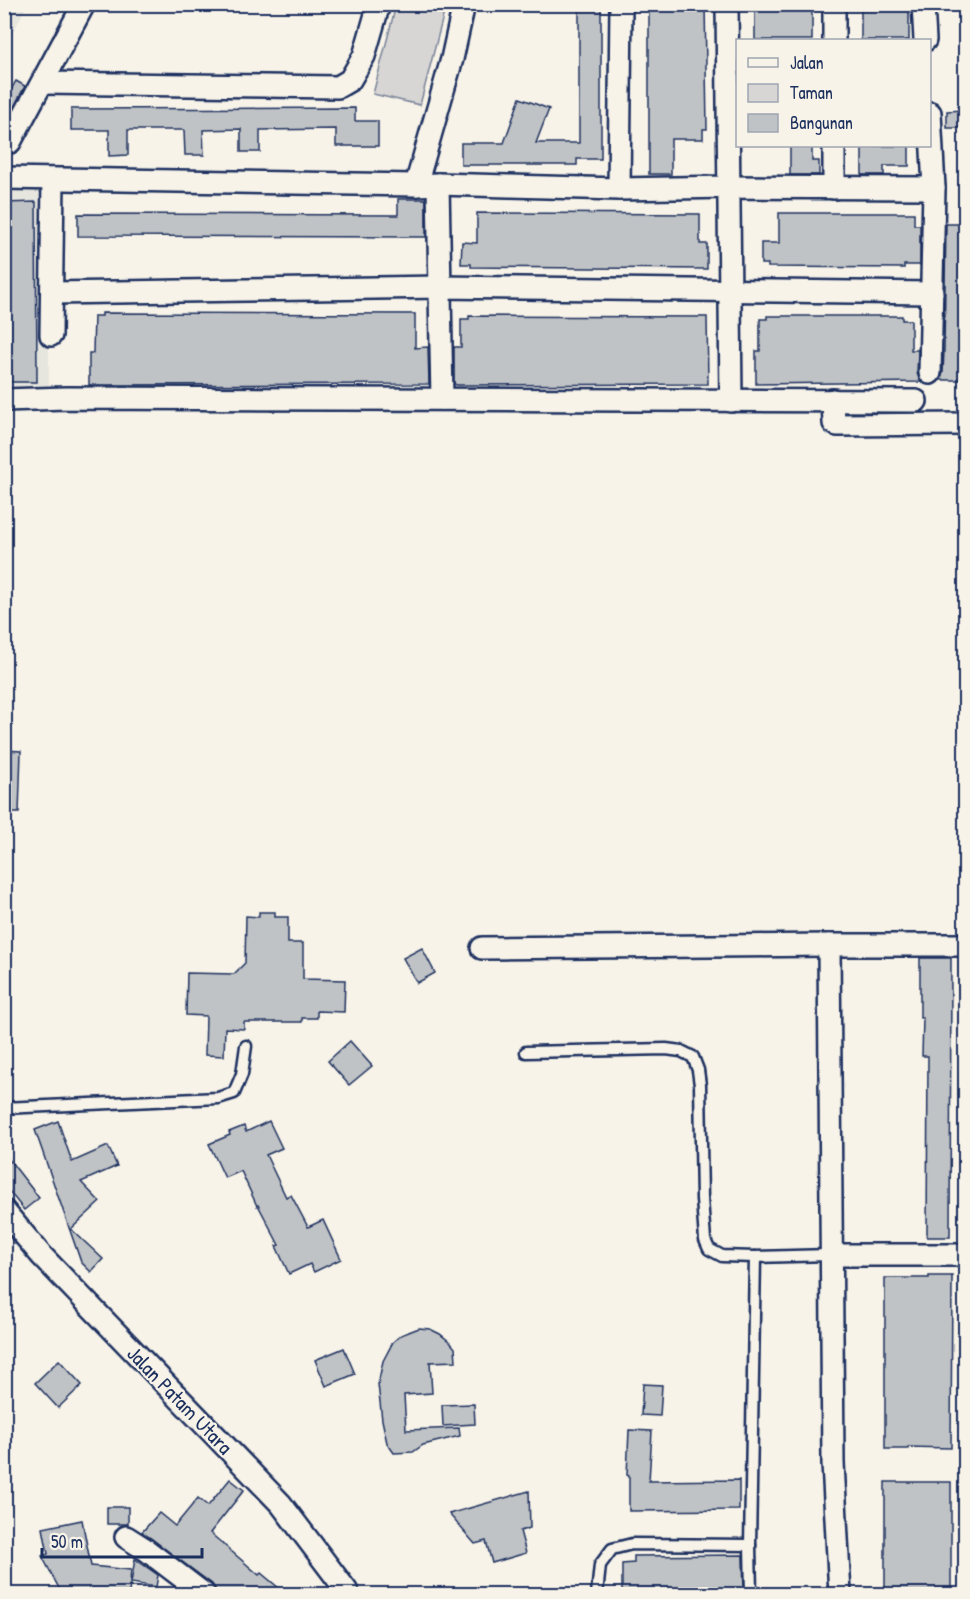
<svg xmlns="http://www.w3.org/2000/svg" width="970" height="1599" font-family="'Patrick Hand',sans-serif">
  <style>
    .built { fill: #e6e5de }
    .green { fill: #d7d6d4; stroke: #798299; stroke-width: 1.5 }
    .building { fill: #c0c3c5; stroke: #1b2f5e; stroke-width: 1.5 }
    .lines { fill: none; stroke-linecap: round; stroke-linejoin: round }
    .service-casing { stroke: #1b2f5e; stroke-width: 15 }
    .minor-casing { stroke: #1b2f5e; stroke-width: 26 }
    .service { stroke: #f7f3e8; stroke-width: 10 }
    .minor { stroke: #f7f3e8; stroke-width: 21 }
    .labels { text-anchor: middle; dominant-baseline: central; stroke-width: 4.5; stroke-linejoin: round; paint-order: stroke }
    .street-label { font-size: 21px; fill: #1b2f5e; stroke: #f7f3e8 }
  </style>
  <rect width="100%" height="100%" fill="#f7f3e8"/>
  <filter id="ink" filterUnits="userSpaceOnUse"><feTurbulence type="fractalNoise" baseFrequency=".0167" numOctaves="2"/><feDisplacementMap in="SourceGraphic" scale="12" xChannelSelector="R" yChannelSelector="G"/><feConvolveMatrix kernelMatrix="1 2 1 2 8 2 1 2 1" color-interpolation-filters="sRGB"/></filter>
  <g filter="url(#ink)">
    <g class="built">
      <path d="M 5,4 L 27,5 L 5,48 L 4,5 Z"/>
      <path d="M 49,175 L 49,399 L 5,399 L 4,176 Z"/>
    </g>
    <path class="green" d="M 396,5 L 446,5 L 420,105 L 373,94 Z"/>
    <g class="building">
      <path d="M 579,4 L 601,4 L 601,159 L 577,159 L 577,165 L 461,165 L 461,143 L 504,143 L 520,98 L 549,109 L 536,143 L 579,143 Z"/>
      <path d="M 649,4 L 705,4 L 707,129 L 703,129 L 703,139 L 671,139 L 671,174 L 649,174 Z"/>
      <rect x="755" y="4" width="57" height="36"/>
      <rect x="861" y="4" width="48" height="36"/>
      <path d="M 16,81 L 25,86 L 4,125 L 4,102 Z"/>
      <path d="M 355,108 L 355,121 L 378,121 L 378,146 L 336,146 L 336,129 L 260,130 L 260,152 L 241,152 L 241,129 L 203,130 L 204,155 L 185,155 L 184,130 L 128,130 L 128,155 L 109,156 L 109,130 L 71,130 L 71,109 Z"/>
      <path d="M 965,110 L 965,128 L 947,128 L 947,111 Z"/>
      <path d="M 790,146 L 812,146 L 812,161 L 819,161 L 819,175 L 790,175 Z"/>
      <path d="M 862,146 L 909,146 L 909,166 L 884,166 L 884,175 L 862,175 Z"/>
      <path d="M 398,199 L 426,199 L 426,237 L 78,236 L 78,214 L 398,215 Z"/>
      <path d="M 36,202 L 37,382 L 4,382 L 4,203 Z"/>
      <path d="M 477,213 L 700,214 L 700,244 L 707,244 L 707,269 L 471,267 L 471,264 L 461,264 L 462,242 L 477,243 Z"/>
      <path d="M 779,213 L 914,213 L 914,225 L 920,225 L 920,265 L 904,265 L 904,268 L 768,267 L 768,264 L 761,264 L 761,243 L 779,243 Z"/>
      <path d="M 946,224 L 966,224 L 966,380 L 940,380 L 943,373 L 944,350 Z"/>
      <path d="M 102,313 L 415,314 L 415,348 L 428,347 L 429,384 L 89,385 L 89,353 L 93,353 L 94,316 L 102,316 Z"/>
      <path d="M 469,316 L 707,317 L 708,384 L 457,385 L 454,384 L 454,347 L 461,347 L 461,319 L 469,319 Z"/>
      <path d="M 767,316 L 902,316 L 902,320 L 911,320 L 911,350 L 918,350 L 917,373 L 921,382 L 756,384 L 756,351 L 760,351 L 760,319 L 767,319 Z"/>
      <path d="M 4,750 L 21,751 L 19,813 L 4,813 Z"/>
      <path d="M 259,912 L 275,912 L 275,917 L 288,917 L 288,943 L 303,943 L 303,979 L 345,980 L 344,1012 L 317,1011 L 317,1018 L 302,1018 L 302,1022 L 244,1022 L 244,1029 L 225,1028 L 224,1056 L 205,1055 L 206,1016 L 186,1015 L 187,973 L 234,974 L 245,963 L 246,916 L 259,917 Z"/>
      <path d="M 422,948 L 435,973 L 417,983 L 403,958 Z"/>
      <path d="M 920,958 L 951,958 L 950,1237 L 927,1237 L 928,1056 L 922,1056 L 923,1018 L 920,1018 Z"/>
      <path d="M 350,1041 L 372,1066 L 349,1085 L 328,1061 Z"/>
      <path d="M 58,1121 L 72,1162 L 108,1146 L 117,1166 L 81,1182 L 100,1202 L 71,1229 L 103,1259 L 91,1272 L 81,1262 L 35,1130 Z"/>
      <path d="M 269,1121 L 282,1148 L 266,1155 L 286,1197 L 291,1195 L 308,1227 L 323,1220 L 341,1259 L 314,1272 L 310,1264 L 289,1274 L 276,1246 L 279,1245 L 258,1205 L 257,1206 L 241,1171 L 225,1178 L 209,1144 L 230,1135 L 229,1132 L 244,1126 L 246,1132 Z"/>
      <path d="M 4,1153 L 39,1198 L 24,1210 L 4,1185 Z"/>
      <path d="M 929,1276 L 952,1276 L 951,1448 L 908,1447 L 908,1449 L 885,1449 L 885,1278 L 929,1278 Z"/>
      <path d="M 419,1328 L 430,1329 L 440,1334 L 450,1342 L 455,1348 L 456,1361 L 430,1362 L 432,1393 L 404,1395 L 406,1430 L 459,1428 L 460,1436 L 423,1445 L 413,1452 L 394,1453 L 387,1443 L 382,1420 L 378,1384 L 383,1361 L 393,1342 L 401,1335 Z"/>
      <path d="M 344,1348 L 355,1374 L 326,1386 L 315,1360 Z"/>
      <path d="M 59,1360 L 82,1385 L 58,1408 L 35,1383 Z"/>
      <path d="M 643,1384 L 662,1385 L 660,1416 L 641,1415 Z"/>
      <path d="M 474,1404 L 475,1424 L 443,1426 L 442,1405 Z"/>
      <path d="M 629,1430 L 652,1431 L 649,1481 L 739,1480 L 739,1510 L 629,1511 L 629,1476 L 627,1475 Z"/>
      <path d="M 230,1479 L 244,1490 L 210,1533 L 259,1575 L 261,1573 L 286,1594 L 217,1594 L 215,1589 L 212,1584 L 142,1532 L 159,1513 L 175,1526 L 198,1498 L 208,1506 Z"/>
      <rect x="885" y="1482" width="66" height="112"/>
      <path d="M 529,1491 L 530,1528 L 520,1531 L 526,1553 L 492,1563 L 486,1541 L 475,1544 L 449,1514 Z"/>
      <rect x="107" y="1507" width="21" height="17"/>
      <path d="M 82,1520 L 91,1566 L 131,1570 L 129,1594 L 97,1592 L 99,1594 L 62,1594 L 42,1556 L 48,1554 L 43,1528 Z"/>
      <path d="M 743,1555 L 744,1594 L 622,1594 L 622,1564 L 634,1563 L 634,1556 Z"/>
      <path d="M 135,1559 L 158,1575 L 156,1587 L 131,1583 Z"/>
    </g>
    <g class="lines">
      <g class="service-casing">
        <g id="service">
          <path d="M 526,1052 L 666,1049 L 681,1051 L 693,1057 L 698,1070 L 700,1085 L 702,1199 L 705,1240 L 709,1249 L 722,1256 L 755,1257 L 830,1255"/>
          <path d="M 4,1108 L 218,1098 L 234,1093 L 242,1074 L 246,1046"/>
          <path d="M 597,1594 L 600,1565 L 612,1549 L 632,1544 L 750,1545"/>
          <path d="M 751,1594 L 750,1545 L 755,1257"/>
        </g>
      </g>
      <g class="minor-casing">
        <g id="minor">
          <path d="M 727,4 L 731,401"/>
          <path d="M 834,4 L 834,40"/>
          <path d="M 923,4 L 925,40"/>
          <path d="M 43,83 L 338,87 L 350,80 L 364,56 L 379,4"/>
          <path d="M 930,113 L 934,188 L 930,373"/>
          <path d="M 10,142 L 84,4"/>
          <path d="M 834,146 L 834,188"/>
          <path d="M 4,178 L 416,185 L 438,184 L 619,189 L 729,187 L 934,188"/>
          <path d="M 438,184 L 442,399"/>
          <path d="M 416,185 L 452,59 L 464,4"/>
          <path d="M 619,189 L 621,4"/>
          <path d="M 52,293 L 441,287 L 932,293"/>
          <path d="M 51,335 L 53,179"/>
          <path d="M 4,400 L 66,398 L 916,401"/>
          <path d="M 833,400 L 834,423 L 837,425 L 966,424"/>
          <path d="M 829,945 L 833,1463 L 840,1594"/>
          <path d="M 482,948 L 829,945 L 966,945"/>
          <path d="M 4,1211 L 42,1256 L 281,1504 L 346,1590 L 348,1594"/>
          <path d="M 830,1255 L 966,1255"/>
          <path d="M 126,1537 L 145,1549 L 204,1594"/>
        </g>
      </g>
      <use href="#service" class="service"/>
      <use href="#minor" class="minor"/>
    </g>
  </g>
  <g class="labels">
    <g class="street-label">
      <text transform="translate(180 1400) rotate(46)">Jalan Patam Utara</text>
    </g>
  </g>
  <rect width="970" height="1599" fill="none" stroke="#f7f3e8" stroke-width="24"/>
  <rect x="12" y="12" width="946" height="1575" fill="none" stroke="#1b2f5e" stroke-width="2" filter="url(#ink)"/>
  <rect x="736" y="39" width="195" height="108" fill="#f7f3e8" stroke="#9fa5b1" stroke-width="1.5"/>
  <rect x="748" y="58" width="30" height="9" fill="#f7f3e8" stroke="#9fa5b1" stroke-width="1.5"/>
  <text x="790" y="69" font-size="18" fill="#1b2f5e">Jalan</text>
  <rect x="748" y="84" width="30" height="18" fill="#d7d6d4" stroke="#9fa5b1" stroke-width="1.5"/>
  <text x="790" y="99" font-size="18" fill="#1b2f5e">Taman</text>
  <rect x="748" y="114" width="30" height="18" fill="#c0c3c5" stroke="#9fa5b1" stroke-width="1.5"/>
  <text x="790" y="129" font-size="18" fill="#1b2f5e">Bangunan</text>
  <path d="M42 1548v9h160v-9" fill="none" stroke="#1b2f5e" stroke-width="3"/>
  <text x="51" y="1548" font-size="18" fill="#1b2f5e" stroke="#f7f3e8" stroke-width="4.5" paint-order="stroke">50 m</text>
</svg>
